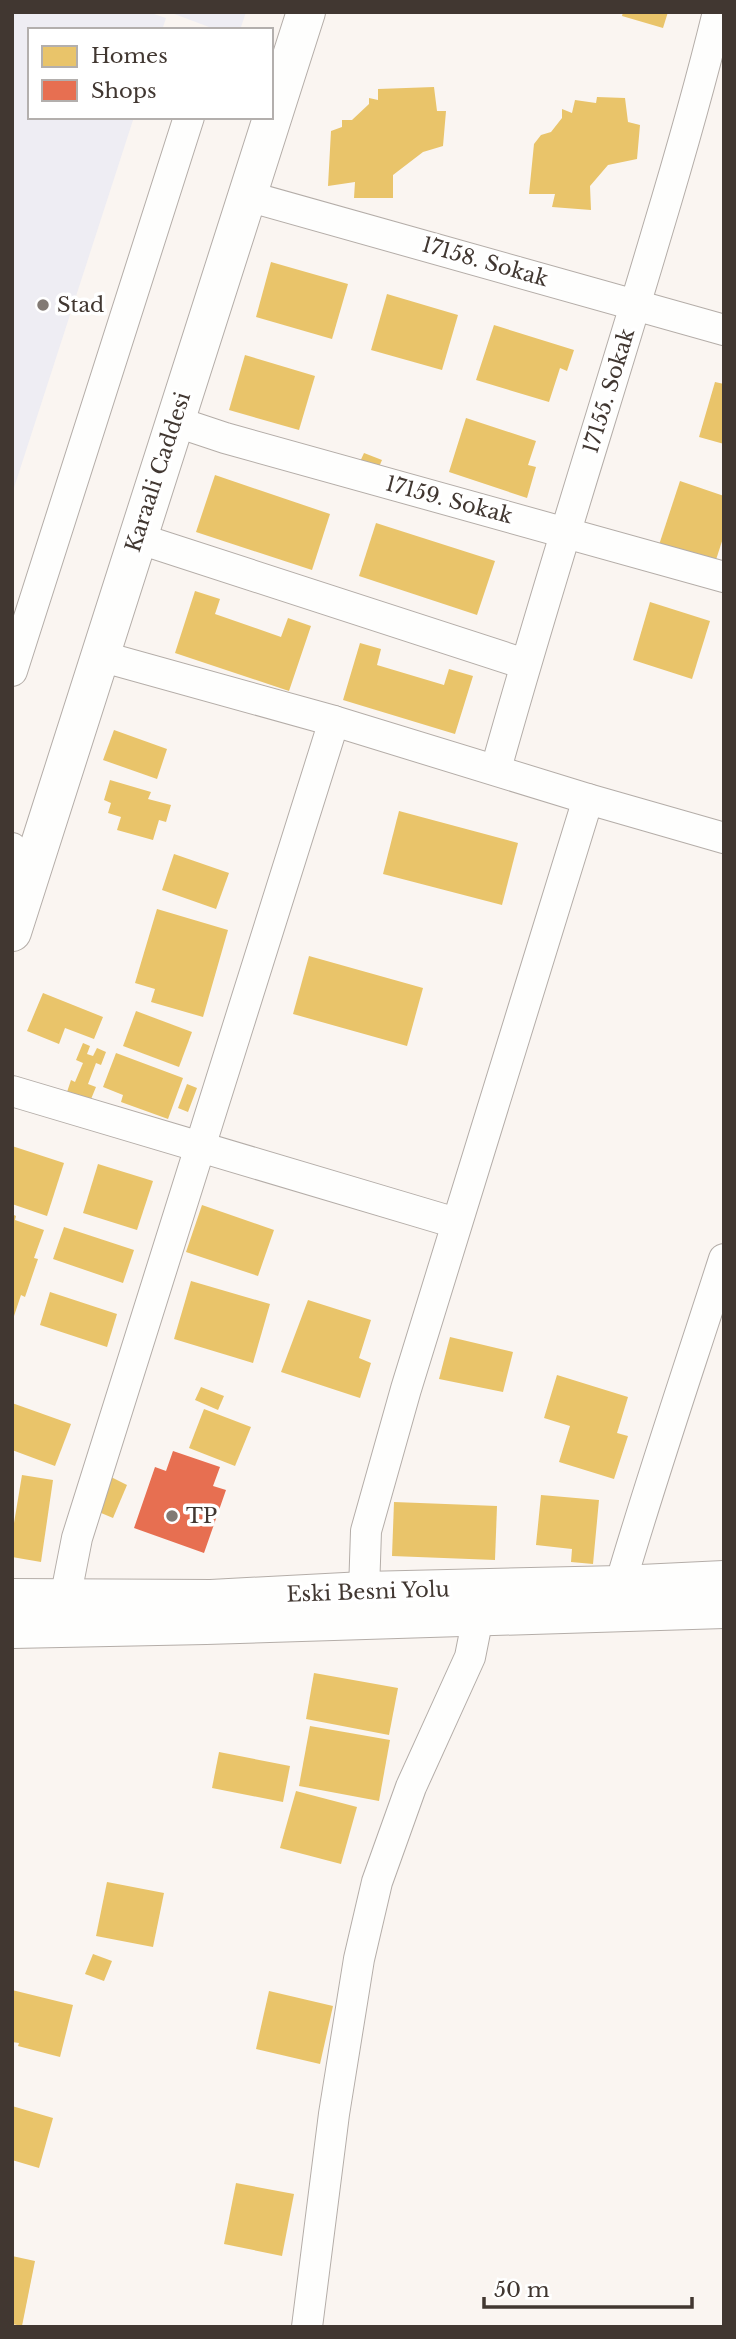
<svg xmlns="http://www.w3.org/2000/svg" width="736" height="2339" font-family="'Libre Baskerville',serif">
  <style>
    .green { fill: #eeedf3 }
    .homes { fill: #e9c46a }
    .shops { fill: #e76f51 }
    .lines { fill: none; stroke-linecap: round; stroke-linejoin: round }
    .minor-casing { stroke: #b4ada8; stroke-width: 32 }
    .major-casing { stroke: #b4ada8; stroke-width: 40 }
    .minor { stroke: #fefefd; stroke-width: 30 }
    .major { stroke: #fefefd; stroke-width: 38 }
    .poi-dot { fill: #827a74; stroke: #fff; stroke-width: 2.5 }
    .labels { text-anchor: middle; dominant-baseline: central; stroke-width: 7; stroke-linejoin: round; paint-order: stroke }
    .street-label { font-size: 21px; fill: #413731; stroke: #fff }
    .poi-label { font-size: 21px; fill: #413731; stroke: #fff; text-anchor: start }
  </style>
  <rect width="100%" height="100%" fill="#faf5f1"/>
  <g class="green">
    <path d="M 12,12 L 148,12 L 166,18 L 162,30 L 30,30 L 30,117 L 134,117 L 12,494 Z"/>
    <path d="M 169,12 L 246,12 L 240,30 L 217,30 Z"/>
  </g>
  <g class="homes">
    <path d="M 623,12 L 668,12 L 663,28 L 622,16 Z"/>
    <path d="M 434,87 L 437,111 L 446,111 L 443,146 L 423,152 L 393,175 L 393,198 L 354,198 L 355,182 L 328,186 L 331,131 L 342,127 L 342,120 L 352,120 L 369,104 L 369,98 L 378,100 L 378,89 Z"/>
    <path d="M 597,97 L 625,98 L 628,122 L 640,125 L 637,159 L 608,165 L 590,186 L 591,210 L 552,207 L 555,194 L 529,194 L 534,144 L 541,135 L 551,132 L 562,118 L 562,109 L 572,113 L 575,100 L 596,103 Z"/>
    <path d="M 271,262 L 348,284 L 332,339 L 256,317 Z"/>
    <path d="M 387,294 L 458,315 L 442,370 L 371,350 Z"/>
    <path d="M 494,325 L 574,350 L 567,371 L 560,368 L 549,402 L 476,380 Z"/>
    <path d="M 245,355 L 315,376 L 299,430 L 229,410 Z"/>
    <path d="M 715,382 L 724,384 L 724,444 L 699,437 Z"/>
    <path d="M 466,418 L 536,441 L 528,465 L 536,467 L 527,498 L 449,472 Z"/>
    <path d="M 364,453 L 382,460 L 376,474 L 358,466 Z"/>
    <path d="M 215,475 L 330,514 L 312,570 L 196,532 Z"/>
    <path d="M 680,481 L 724,496 L 724,535 L 714,566 L 658,548 Z"/>
    <path d="M 376,523 L 495,561 L 477,615 L 359,576 Z"/>
    <path d="M 195,591 L 220,599 L 215,614 L 281,637 L 288,618 L 311,626 L 289,691 L 175,653 Z"/>
    <path d="M 650,602 L 710,621 L 692,679 L 633,660 Z"/>
    <path d="M 360,643 L 381,649 L 377,665 L 444,685 L 449,669 L 473,676 L 455,734 L 343,700 Z"/>
    <path d="M 114,730 L 167,749 L 157,779 L 103,760 Z"/>
    <path d="M 110,780 L 151,792 L 148,799 L 171,805 L 166,822 L 159,820 L 153,840 L 117,830 L 121,817 L 108,813 L 111,803 L 104,800 Z"/>
    <path d="M 399,811 L 518,843 L 502,905 L 383,874 Z"/>
    <path d="M 174,854 L 229,873 L 216,909 L 162,890 Z"/>
    <path d="M 157,909 L 228,930 L 203,1017 L 151,1002 L 155,989 L 135,983 Z"/>
    <path d="M 309,956 L 423,988 L 407,1046 L 293,1014 Z"/>
    <path d="M 43,993 L 103,1017 L 94,1039 L 65,1028 L 59,1044 L 27,1031 Z"/>
    <path d="M 136,1011 L 192,1032 L 179,1067 L 123,1046 Z"/>
    <path d="M 83,1043 L 90,1046 L 87,1054 L 93,1056 L 97,1048 L 106,1052 L 101,1065 L 96,1063 L 88,1084 L 96,1087 L 89,1104 L 66,1095 L 71,1080 L 75,1082 L 83,1063 L 76,1060 Z"/>
    <path d="M 116,1053 L 183,1078 L 168,1119 L 121,1102 L 123,1095 L 103,1087 Z"/>
    <path d="M 187,1084 L 197,1088 L 188,1112 L 178,1108 Z"/>
    <path d="M 12,1146 L 64,1163 L 47,1216 L 12,1204 Z"/>
    <path d="M 98,1164 L 153,1181 L 137,1230 L 83,1213 Z"/>
    <path d="M 202,1205 L 274,1230 L 258,1276 L 186,1252 Z"/>
    <path d="M 12,1214 L 16,1216 L 15,1220 L 44,1230 L 34,1258 L 38,1259 L 25,1297 L 21,1295 L 13,1319 Z"/>
    <path d="M 64,1227 L 134,1250 L 123,1283 L 53,1259 Z"/>
    <path d="M 191,1281 L 270,1304 L 253,1363 L 174,1339 Z"/>
    <path d="M 50,1292 L 117,1314 L 107,1347 L 40,1325 Z"/>
    <path d="M 308,1300 L 371,1320 L 359,1358 L 371,1363 L 360,1398 L 281,1372 Z"/>
    <path d="M 450,1337 L 513,1352 L 503,1392 L 439,1379 Z"/>
    <path d="M 557,1375 L 628,1397 L 617,1433 L 628,1436 L 614,1479 L 559,1462 L 570,1426 L 544,1418 Z"/>
    <path d="M 201,1387 L 224,1396 L 218,1410 L 195,1400 Z"/>
    <path d="M 12,1403 L 71,1424 L 55,1466 L 12,1450 Z"/>
    <path d="M 204,1409 L 251,1427 L 235,1466 L 189,1448 Z"/>
    <path d="M 22,1475 L 53,1480 L 41,1562 L 12,1557 L 12,1535 Z"/>
    <path d="M 109,1476 L 127,1485 L 113,1518 L 94,1510 Z"/>
    <path d="M 541,1495 L 599,1500 L 593,1564 L 571,1562 L 572,1549 L 536,1545 Z"/>
    <path d="M 394,1502 L 497,1506 L 495,1560 L 392,1556 Z"/>
    <path d="M 314,1673 L 398,1688 L 389,1735 L 306,1719 Z"/>
    <path d="M 310,1726 L 390,1740 L 379,1801 L 299,1786 Z"/>
    <path d="M 219,1752 L 290,1766 L 283,1802 L 212,1788 Z"/>
    <path d="M 296,1791 L 357,1807 L 341,1864 L 280,1848 Z"/>
    <path d="M 107,1882 L 164,1893 L 153,1947 L 96,1936 Z"/>
    <path d="M 93,1954 L 112,1961 L 104,1981 L 85,1974 Z"/>
    <path d="M 12,1990 L 73,2005 L 60,2057 L 18,2046 L 19,2043 L 12,2042 Z"/>
    <path d="M 269,1991 L 333,2006 L 320,2064 L 256,2049 Z"/>
    <path d="M 12,2106 L 53,2118 L 39,2168 L 12,2160 Z"/>
    <path d="M 236,2183 L 294,2194 L 282,2256 L 224,2244 Z"/>
    <path d="M 12,2256 L 35,2261 L 22,2326 L 12,2324 Z"/>
  </g>
  <path class="shops" d="M 173,1451 L 220,1467 L 213,1486 L 226,1490 L 204,1553 L 134,1528 L 155,1467 L 166,1471 Z"/>
  <g class="lines">
    <g class="minor-casing">
      <g id="minor">
        <path d="M 247,196 L 724,330"/>
        <path d="M 174,421 L 225,438 L 724,577"/>
        <path d="M 137,538 L 525,664"/>
        <path d="M 100,656 L 334,721 L 588,799 L 724,838"/>
        <path d="M 12,671 L 189,117"/>
        <path d="M 496,769 C 546,589 604,411 657,232 C 679,159 700,86 718,12"/>
        <path d="M 12,848 L 30,873"/>
        <path d="M 12,1091 L 456,1223"/>
        <path d="M 620,1585 C 652,1476 689,1368 724,1259"/>
        <path d="M 364,1591 L 366,1531 L 406,1389 L 588,799"/>
        <path d="M 65,1599 L 77,1538 L 334,721"/>
        <path d="M 307,2327 L 334,2114 L 359,1959 L 377,1882 L 411,1787 L 470,1657 L 478,1617"/>
      </g>
    </g>
    <g class="major-casing">
      <g id="major">
        <path d="M 12,932 L 306,12"/>
        <path d="M 12,1598 L 211,1599 L 364,1591 L 620,1585 L 724,1580"/>
        <path d="M 12,1629 L 206,1625 L 724,1609"/>
      </g>
    </g>
    <use href="#minor" class="minor"/>
    <use href="#major" class="major"/>
  </g>
  <g class="poi-dot">
    <circle cx="43" cy="305" r="7"/>
    <circle cx="172" cy="1516" r="7"/>
  </g>
  <g class="labels">
    <g class="street-label">
      <text transform="translate(485 262) rotate(16)">17158. Sokak</text>
      <text transform="translate(609 391) rotate(-73)">17155. Sokak</text>
      <text transform="translate(158 472) rotate(-72)">Karaali Caddesi</text>
      <text transform="translate(449 500) rotate(15)">17159. Sokak</text>
      <text transform="translate(368 1592) rotate(-2)">Eski Besni Yolu</text>
    </g>
    <g class="poi-label">
      <text x="57" y="305">Stad</text>
      <text x="186" y="1516">TP</text>
    </g>
  </g>
  <rect width="736" height="2339" fill="none" stroke="#413731" stroke-width="28"/>
  <rect x="28" y="28" width="245" height="91" fill="#ffffff" stroke="#b3afad" stroke-width="2"/>
  <rect x="42" y="46" width="35" height="21" fill="#e9c46a" stroke="#b3afad" stroke-width="2"/>
  <text x="91" y="63" font-size="21" fill="#413731">Homes</text>
  <rect x="42" y="80" width="35" height="21" fill="#e76f51" stroke="#b3afad" stroke-width="2"/>
  <text x="91" y="98" font-size="21" fill="#413731">Shops</text>
  <path d="M484 2297v10h208v-10" fill="none" stroke="#413731" stroke-width="3.5"/>
  <text x="494" y="2297" font-size="21" fill="#413731" stroke="#ffffff" stroke-width="5" paint-order="stroke">50 m</text>
</svg>
